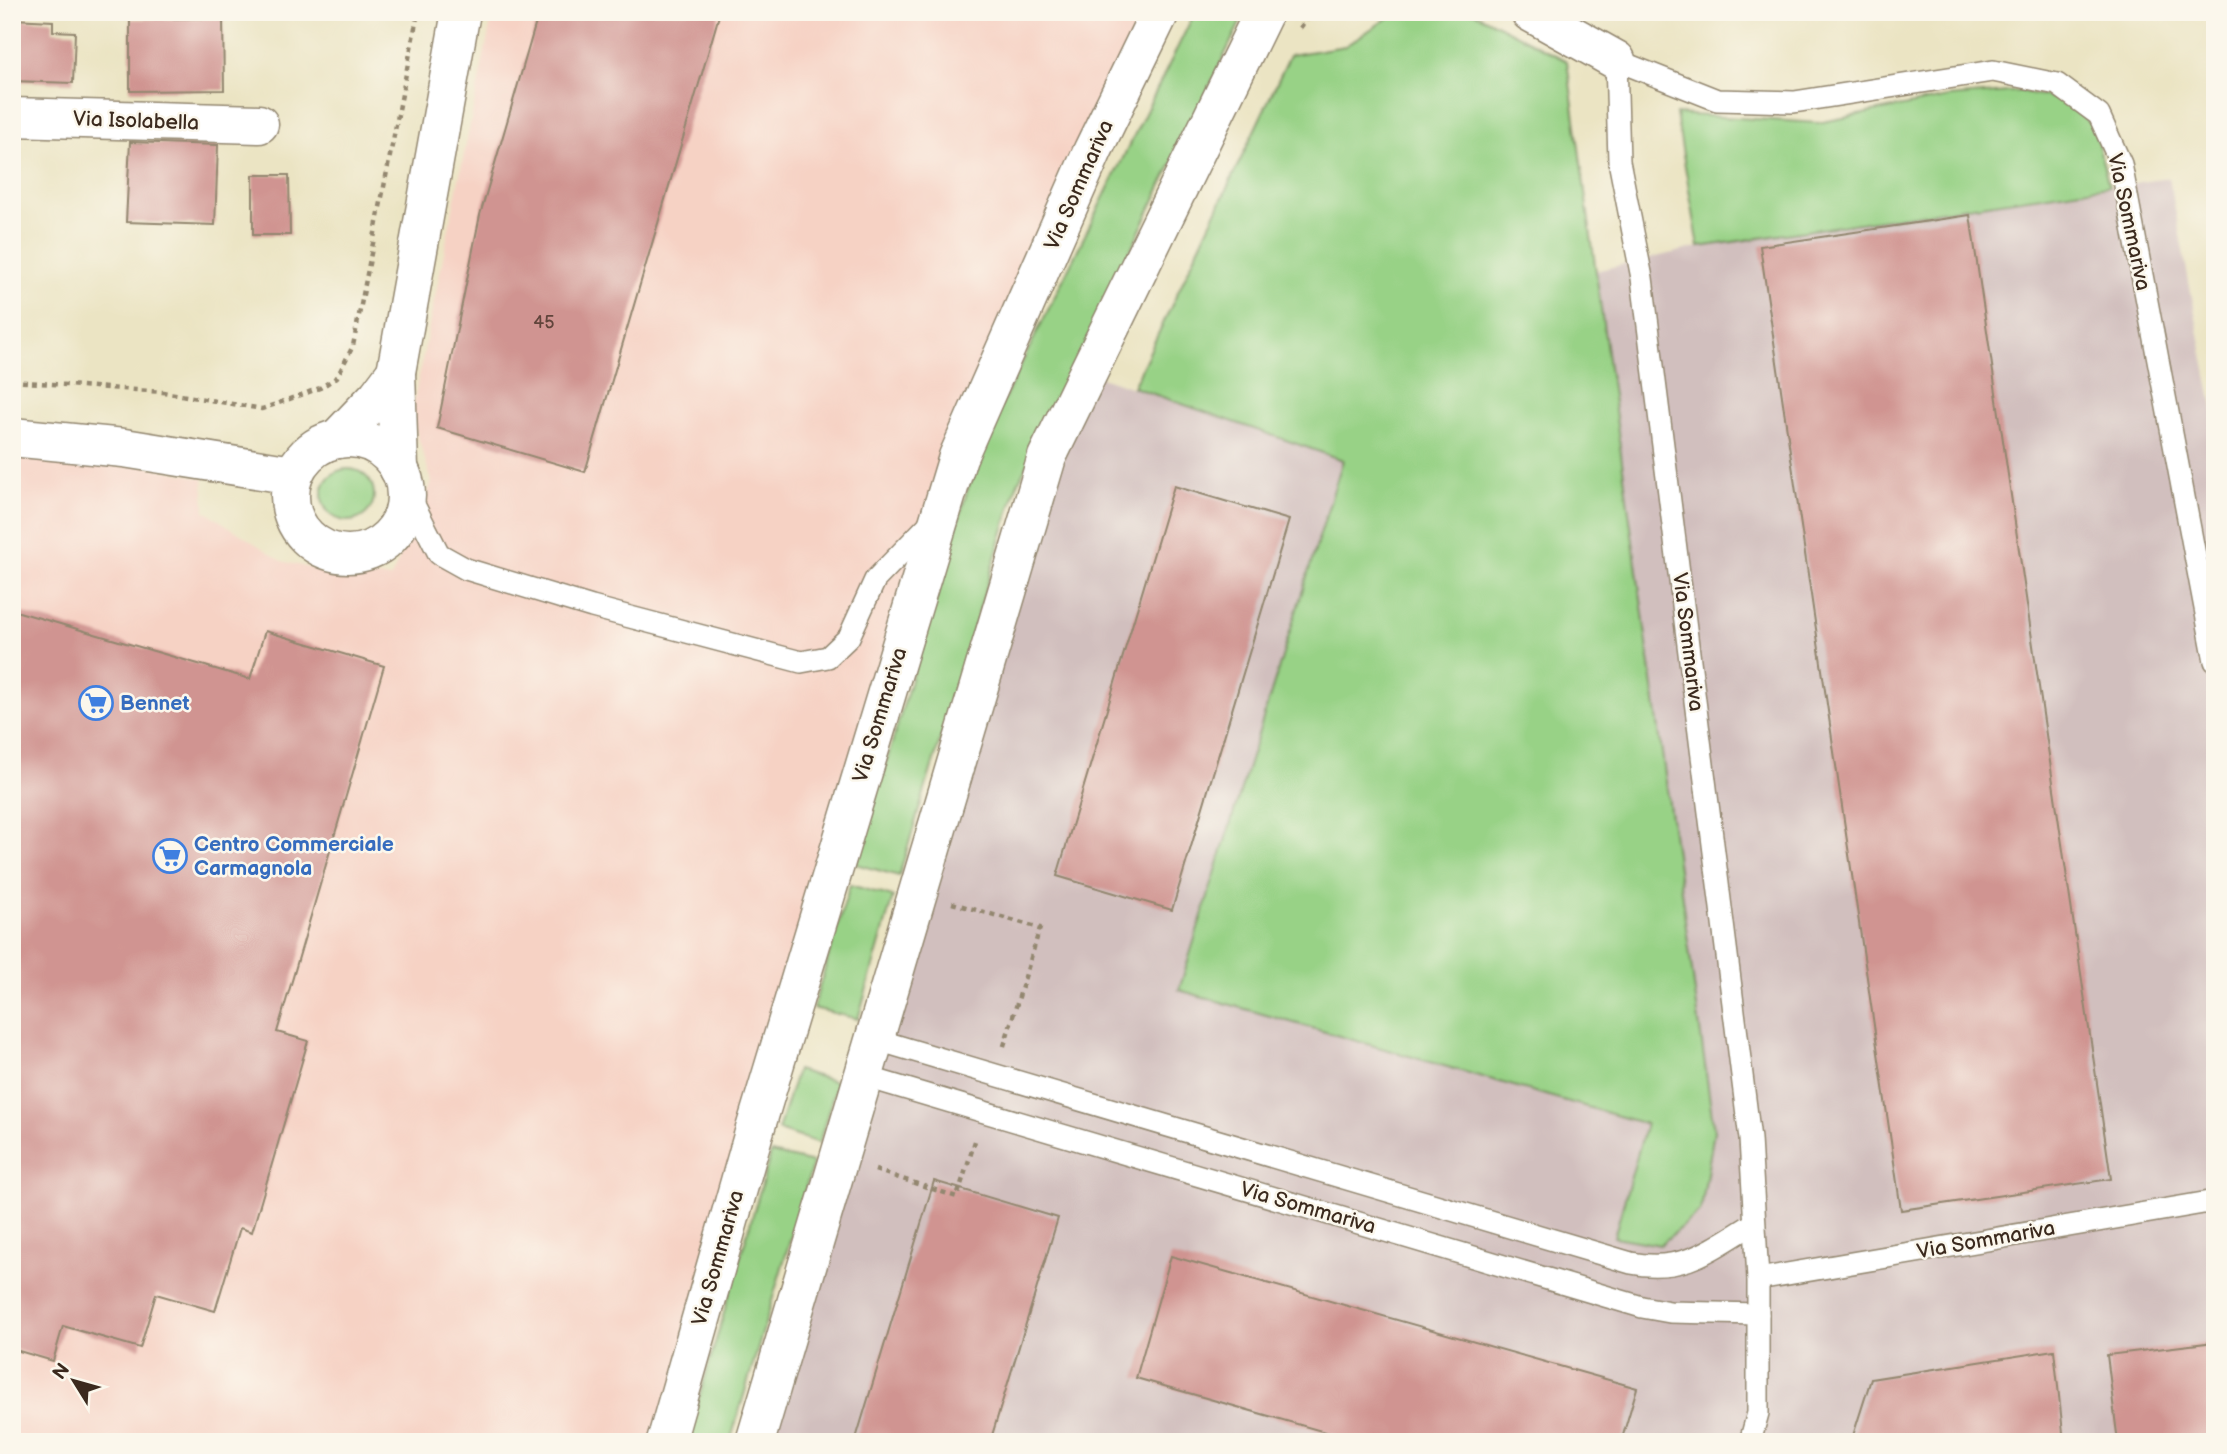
<svg xmlns="http://www.w3.org/2000/svg" width="2227" height="1454" font-family="'Balsamiq Sans',sans-serif">
  <style>
    .built { fill: #f6d2c4 }
    .industrial { fill: #d1bfbe }
    .green { fill: #98d286; stroke: #6a7e52; stroke-width: 2 }
    .building { fill: #d09491 }
    .lines { fill: none; stroke-linecap: round; stroke-linejoin: round }
    .lane-casing { stroke: #938770; stroke-width: 24 }
    .street-casing { stroke: #938770; stroke-width: 41 }
    .path { stroke: #938770; stroke-width: 4.5; stroke-dasharray: 5 5; stroke-linecap: butt }
    .lane { stroke: #fff; stroke-width: 21 }
    .street { stroke: #fff; stroke-width: 38 }
    .labels { text-anchor: middle; dominant-baseline: central; stroke-width: 5; stroke-linejoin: round; paint-order: stroke }
    .number-label { font-size: 18px; fill: #60443b }
    .street-label { font-size: 21px; fill: #3b2a1e; stroke: #fbf7ec }
    .shop-label { font-size: 21px; font-weight: bold; fill: #366cbe; stroke: #fbf7ec; text-anchor: start }
  </style>
  <rect width="100%" height="100%" fill="#fbf7ec"/>
  <filter id="ink" filterUnits="userSpaceOnUse"><feTurbulence type="fractalNoise" baseFrequency=".0143" numOctaves="2"/><feDisplacementMap in="SourceGraphic" scale="14" xChannelSelector="R" yChannelSelector="G"/><feConvolveMatrix kernelMatrix="1 2 1 2 8 2 1 2 1" color-interpolation-filters="sRGB"/></filter>
  <filter id="wash" filterUnits="userSpaceOnUse"><feTurbulence type="fractalNoise" baseFrequency=".00686" numOctaves="4" result="noise"/><feDisplacementMap in="SourceGraphic" scale="28" xChannelSelector="R" yChannelSelector="G"/><feGaussianBlur stdDeviation="1.57" result="paint"/><feColorMatrix in="noise" values="0 0 0 0 0 0 0 0 0 0 0 0 0 0 0 0 0 1.4 0 .05"/><feComposite in="paint" operator="in"/></filter>
  <g filter="url(#wash)">
    <rect width="100%" height="100%" fill="#ebe4c3"/>
    <path class="built" d="M 493,12 L 1160,12 L 958,457 L 658,1442 L 12,1442 L 12,453 L 106,458 L 203,478 L 205,511 L 282,561 L 332,574 L 391,578 L 432,482 L 411,415 Z"/>
    <path class="industrial" d="M 2169,178 L 2215,417 L 2215,1442 L 755,1442 L 1089,373 L 1343,459 L 1179,990 L 1646,1125 L 1614,1236 L 1660,1245 L 1714,1131 L 1595,271 L 1699,247 Z"/>
    <g class="green">
      <path d="M 1195,12 L 1233,12 L 1241,21 L 1017,485 L 899,876 L 856,864 L 980,448 Z"/>
      <path d="M 1397,12 L 1473,12 L 1567,61 L 1714,1131 L 1701,1210 L 1660,1245 L 1614,1237 L 1646,1124 L 1179,990 L 1343,460 L 1133,387 L 1290,55 L 1345,46 Z"/>
      <path d="M 2020,91 L 2062,100 L 2093,125 L 2109,186 L 1699,247 L 1676,114 L 1818,123 L 1948,97 Z"/>
      <circle cx="348" cy="495" r="26"/>
      <path d="M 850,885 L 893,897 L 858,1019 L 813,1008 Z"/>
      <path d="M 797,1070 L 837,1082 L 819,1143 L 778,1130 Z"/>
      <path d="M 771,1153 L 813,1163 L 730,1442 L 686,1442 Z"/>
    </g>
    <g id="blocks">
      <g class="building">
        <path d="M 539,12 L 720,12 L 585,472 L 437,428 L 480,215 Z"/>
        <path d="M 223,18 L 224,90 L 130,91 L 130,19 Z"/>
        <path d="M 12,19 L 53,21 L 53,31 L 75,32 L 73,83 L 12,81 Z"/>
        <path d="M 130,142 L 218,145 L 215,225 L 126,222 Z"/>
        <path d="M 253,175 L 289,175 L 290,235 L 253,235 Z"/>
        <path d="M 1970,215 L 2111,1179 L 1901,1210 L 1760,246 Z"/>
        <path d="M 1174,486 L 1289,520 L 1172,910 L 1057,876 Z"/>
        <path d="M 12,610 L 250,679 L 265,631 L 384,666 L 277,1032 L 308,1041 L 252,1232 L 240,1228 L 215,1311 L 156,1294 L 140,1348 L 63,1326 L 53,1361 L 12,1349 Z"/>
        <path d="M 934,1181 L 1058,1218 L 990,1442 L 855,1442 Z"/>
        <path d="M 1171,1256 L 1637,1388 L 1621,1442 L 1360,1442 L 1136,1378 Z"/>
        <path d="M 2215,1342 L 2215,1442 L 2118,1442 L 2107,1355 Z"/>
        <path d="M 2054,1350 L 2064,1442 L 1851,1442 L 1871,1379 Z"/>
      </g>
    </g>
  </g>
  <g filter="url(#ink)">
    <use href="#blocks" fill-opacity="0" stroke="#938770" stroke-width="2"/>
    <g class="lines">
      <g class="lane-casing">
        <g id="lane">
          <path d="M 405,487 L 439,554 L 466,569 L 592,607 L 801,662 L 828,657 L 849,637 L 875,580 L 931,522"/>
          <path d="M 874,1039 L 1631,1263 C 1683,1273 1710,1250 1753,1224"/>
          <path d="M 863,1076 L 1642,1307 L 1670,1312 L 1758,1314"/>
          <path d="M 1758,1279 L 2215,1201"/>
          <path d="M 1750,1442 L 1758,1413 L 1758,1279 L 1750,1139 L 1642,278 L 1619,161 L 1616,60 L 1717,100 L 1794,102 L 1993,71 L 2057,84 L 2099,115 L 2121,164 L 2215,661"/>
        </g>
      </g>
      <g class="street-casing">
        <g id="street">
          <path d="M 1530,12 L 1616,60"/>
          <path d="M 12,117 L 259,124"/>
          <path d="M 12,437 L 124,448 L 293,475"/>
          <circle cx="348" cy="496" r="58"/>
          <path d="M 337,439 L 378,396 L 396,372"/>
          <path d="M 399,469 L 396,372 L 461,12"/>
          <path d="M 666,1442 L 753,1136 L 958,457 L 1093,150 L 1160,12"/>
          <path d="M 755,1442 L 1047,457 L 1264,12"/>
        </g>
      </g>
      <g class="path">
        <path d="M 1300,28 L 1313,12"/>
        <path d="M 12,381 L 163,392 L 262,409 L 320,388 L 337,377 L 353,346 L 418,12"/>
        <path d="M 952,903 L 1040,928 L 1003,1049"/>
        <path d="M 875,1170 L 957,1197 L 976,1138"/>
      </g>
      <use href="#lane" class="lane"/>
      <use href="#street" class="street"/>
    </g>
  </g>
  <defs>
    <g id="supermarket-ring" transform="scale(1.75)"><circle r="9.5" fill="#fbf7ec" stroke="#3f7fe0" stroke-width="1.5"/><path d="M-6-5.5h2.5l.6 2H6L4.5 2H-2.5L-4.4-4H-6ZM-1.5 3.2a1.3 1.3 0 1 0 .1 0ZM3 3.2a1.3 1.3 0 1 0 .1 0Z" fill="#3f7fe0"/></g>
  </defs>
  <g fill-rule="evenodd">
    <use href="#supermarket-ring" x="96" y="703"/>
    <use href="#supermarket-ring" x="170" y="856"/>
  </g>
  <g class="labels">
    <g class="number-label">
      <text x="544" y="322">45</text>
    </g>
    <g class="street-label">
      <text transform="translate(136 121) rotate(2)">Via Isolabella</text>
      <text transform="translate(1079 185) rotate(-66)">Via Sommariva</text>
      <text transform="translate(2129 222) rotate(78)">Via Sommariva</text>
      <text transform="translate(1688 642) rotate(83)">Via Sommariva</text>
      <text transform="translate(880 715) rotate(-73)">Via Sommariva</text>
      <text transform="translate(1308 1208) rotate(16)">Via Sommariva</text>
      <text transform="translate(1986 1240) rotate(-10)">Via Sommariva</text>
      <text transform="translate(718 1258) rotate(-74)">Via Sommariva</text>
    </g>
    <g class="shop-label">
      <text x="120" y="703">Bennet</text>
      <text x="194" y="844">Centro Commerciale<tspan x="194" dy="24">Carmagnola</tspan></text>
    </g>
  </g>
  <rect width="2227" height="1454" fill="none" stroke="#fbf7ec" stroke-width="42"/>
  <g transform="translate(74 1381) rotate(307)" stroke="#fbf7ec" stroke-width="5" paint-order="stroke">
  <path d="M0-5L12 26L0 18L-12 26Z" fill="#3b2a1e"/>
  <text y="-10" font-size="19" font-weight="bold" text-anchor="middle" fill="#3b2a1e">N</text>
  </g>
</svg>
